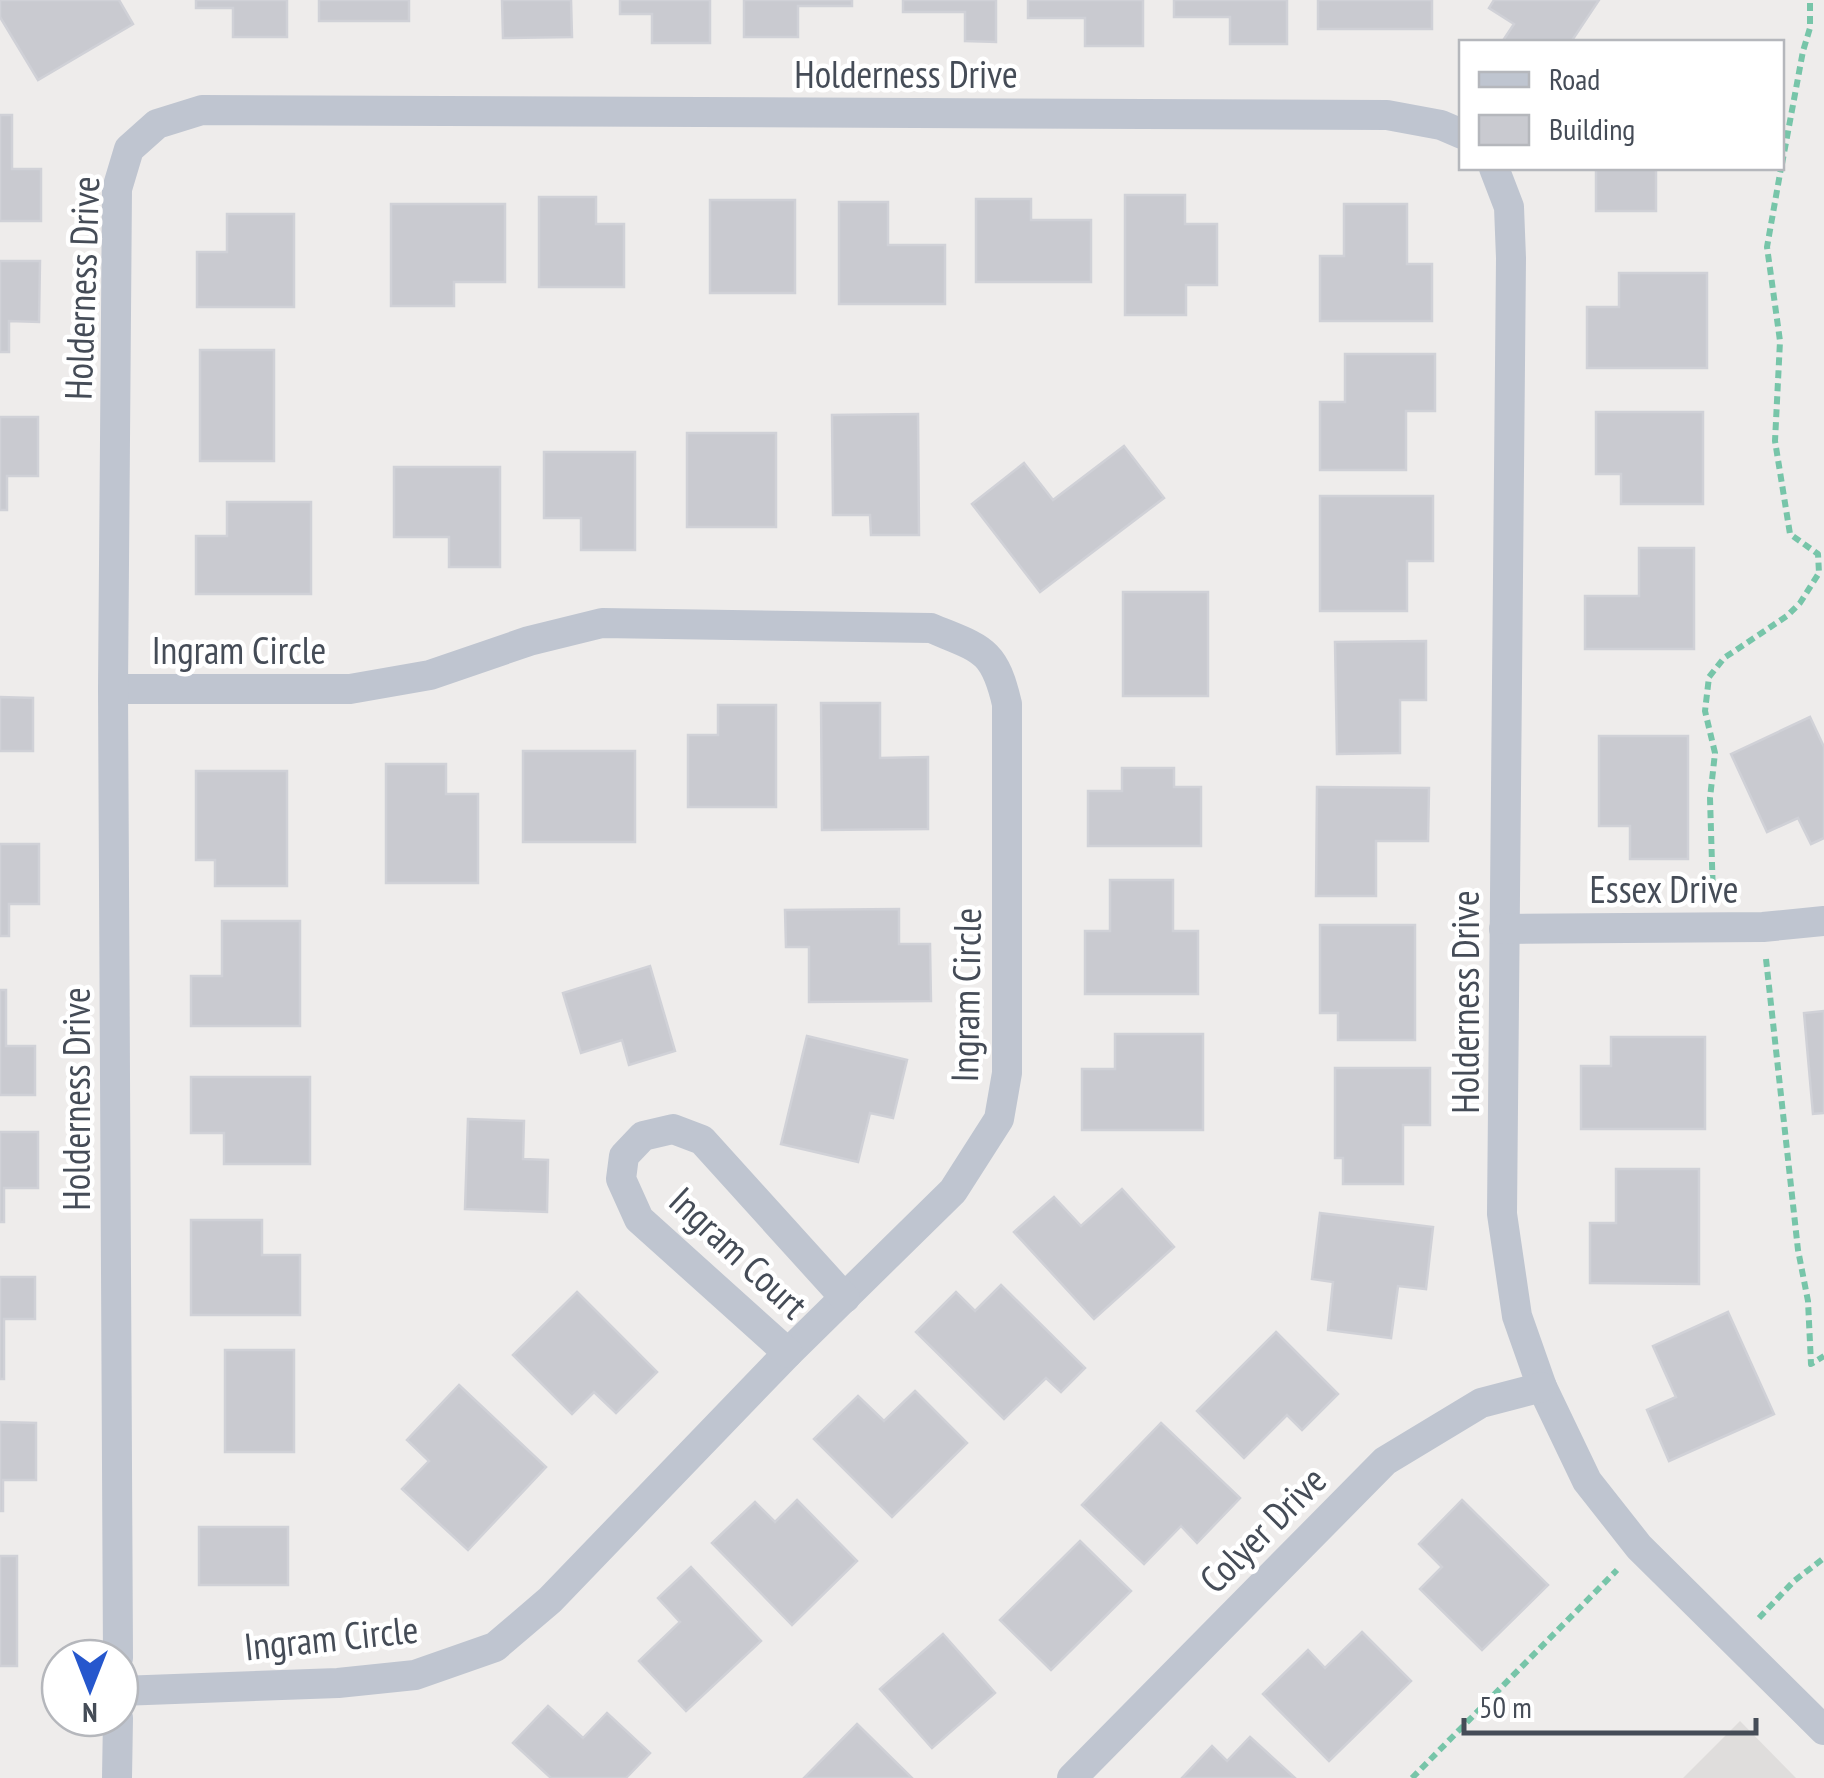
<svg xmlns="http://www.w3.org/2000/svg" width="1824" height="1778" font-family="'PT Sans Narrow',sans-serif">
  <style>
    .education { fill: #dfdddc }
    .building { fill: #c9cad0; stroke: #d0d1d7; stroke-width: 2.5 }
    .lines { fill: none; stroke-linecap: round; stroke-linejoin: round }
    .path { stroke: #77c5a9; stroke-width: 6; stroke-dasharray: 8 5; stroke-linecap: butt }
    .street { stroke: #bfc5d0; stroke-width: 30 }
    .labels { text-anchor: middle; dominant-baseline: central; stroke-width: 9; stroke-linejoin: round; paint-order: stroke }
    .street-label { font-size: 38px; fill: #454c57; stroke: #fff }
  </style>
  <rect width="100%" height="100%" fill="#eeeceb"/>
  <path class="education" d="M 1740,1721 L 1796,1778 L 1683,1778 Z"/>
  <g class="building">
    <path d="M 0,0 L 119,0 L 133,24 L 38,80 L 0,17 Z"/>
    <path d="M 196,0 L 287,0 L 287,37 L 233,37 L 233,8 L 196,8 Z"/>
    <rect x="319" y="0" width="90" height="21"/>
    <path d="M 502,0 L 571,0 L 572,37 L 503,38 Z"/>
    <path d="M 620,0 L 710,0 L 710,43 L 652,43 L 652,14 L 620,14 Z"/>
    <path d="M 744,0 L 852,0 L 852,6 L 798,6 L 798,37 L 744,37 Z"/>
    <path d="M 903,0 L 996,0 L 996,42 L 965,41 L 965,12 L 903,12 Z"/>
    <path d="M 1028,0 L 1143,0 L 1143,46 L 1085,46 L 1085,18 L 1028,18 Z"/>
    <path d="M 1174,0 L 1287,0 L 1287,44 L 1230,44 L 1230,17 L 1174,17 Z"/>
    <rect x="1318" y="0" width="114" height="29"/>
    <path d="M 1494,0 L 1599,0 L 1571,42 L 1502,42 L 1514,24 L 1489,8 Z"/>
    <path d="M 0,115 L 12,115 L 12,169 L 41,169 L 41,221 L 0,221 Z"/>
    <rect x="1596" y="168" width="60" height="43"/>
    <path d="M 1125,195 L 1185,195 L 1185,224 L 1217,224 L 1217,285 L 1186,285 L 1186,315 L 1125,315 Z"/>
    <path d="M 539,197 L 596,197 L 596,224 L 624,224 L 624,287 L 539,287 Z"/>
    <path d="M 976,199 L 1031,199 L 1031,220 L 1091,220 L 1091,282 L 976,282 Z"/>
    <rect x="710" y="200" width="85" height="93"/>
    <path d="M 839,202 L 888,202 L 888,245 L 945,245 L 945,304 L 839,304 Z"/>
    <path d="M 391,204 L 505,204 L 505,282 L 454,282 L 454,306 L 391,306 Z"/>
    <path d="M 1344,204 L 1407,204 L 1407,264 L 1432,264 L 1432,321 L 1320,321 L 1320,256 L 1344,256 Z"/>
    <path d="M 227,214 L 294,214 L 294,307 L 197,307 L 197,252 L 227,252 Z"/>
    <path d="M 0,261 L 40,261 L 39,322 L 9,321 L 9,352 L 0,352 Z"/>
    <path d="M 1619,273 L 1707,273 L 1707,368 L 1587,368 L 1587,307 L 1619,307 Z"/>
    <rect x="200" y="350" width="74" height="111"/>
    <path d="M 1345,354 L 1435,354 L 1435,411 L 1406,411 L 1406,470 L 1320,470 L 1320,402 L 1345,402 Z"/>
    <path d="M 1596,412 L 1703,412 L 1703,504 L 1621,504 L 1621,474 L 1596,474 Z"/>
    <path d="M 918,414 L 919,535 L 871,535 L 870,515 L 833,515 L 832,415 Z"/>
    <path d="M 0,417 L 38,417 L 38,476 L 7,476 L 7,510 L 0,510 Z"/>
    <rect x="687" y="433" width="89" height="94"/>
    <path d="M 1124,446 L 1164,498 L 1040,592 L 972,504 L 1024,463 L 1053,500 Z"/>
    <path d="M 544,452 L 635,452 L 635,550 L 581,550 L 581,518 L 544,518 Z"/>
    <path d="M 394,467 L 500,467 L 500,567 L 449,567 L 449,537 L 394,537 Z"/>
    <path d="M 1320,496 L 1433,496 L 1433,561 L 1407,561 L 1407,611 L 1320,611 Z"/>
    <path d="M 227,502 L 311,502 L 311,594 L 196,594 L 196,536 L 227,536 Z"/>
    <path d="M 1639,548 L 1694,548 L 1694,649 L 1585,649 L 1585,596 L 1639,596 Z"/>
    <rect x="1123" y="592" width="85" height="104"/>
    <path d="M 1426,641 L 1426,700 L 1400,700 L 1400,753 L 1337,754 L 1335,642 Z"/>
    <path d="M 0,697 L 33,698 L 33,751 L 0,751 Z"/>
    <path d="M 821,703 L 880,703 L 880,758 L 928,757 L 928,829 L 822,830 Z"/>
    <path d="M 718,705 L 776,705 L 776,807 L 688,807 L 688,735 L 718,735 Z"/>
    <path d="M 1810,717 L 1824,747 L 1824,838 L 1811,844 L 1798,818 L 1767,832 L 1731,754 Z"/>
    <path d="M 1599,736 L 1688,736 L 1688,859 L 1630,859 L 1630,826 L 1599,826 Z"/>
    <rect x="523" y="751" width="112" height="91"/>
    <path d="M 386,764 L 446,764 L 446,794 L 478,794 L 478,883 L 386,883 Z"/>
    <path d="M 1122,768 L 1174,768 L 1174,787 L 1201,787 L 1201,846 L 1088,846 L 1088,791 L 1122,791 Z"/>
    <path d="M 196,771 L 287,771 L 287,886 L 215,886 L 215,860 L 196,860 Z"/>
    <path d="M 1317,787 L 1429,788 L 1428,841 L 1376,841 L 1376,896 L 1316,896 Z"/>
    <path d="M 0,844 L 39,844 L 39,904 L 9,904 L 9,936 L 0,936 Z"/>
    <path d="M 1110,880 L 1173,880 L 1173,931 L 1198,931 L 1198,994 L 1085,994 L 1085,931 L 1110,931 Z"/>
    <path d="M 899,909 L 899,944 L 930,944 L 931,1001 L 809,1002 L 809,947 L 786,947 L 785,910 Z"/>
    <path d="M 222,921 L 300,921 L 300,1026 L 191,1026 L 191,976 L 222,976 Z"/>
    <path d="M 1320,925 L 1415,925 L 1415,1040 L 1338,1040 L 1338,1013 L 1320,1013 Z"/>
    <path d="M 650,966 L 675,1051 L 629,1065 L 622,1040 L 581,1053 L 563,993 Z"/>
    <path d="M 0,990 L 6,990 L 6,1046 L 35,1046 L 35,1095 L 0,1095 Z"/>
    <path d="M 1824,1011 L 1824,1113 L 1813,1114 L 1804,1013 Z"/>
    <path d="M 1115,1034 L 1203,1034 L 1203,1130 L 1082,1130 L 1082,1069 L 1115,1069 Z"/>
    <path d="M 807,1036 L 907,1060 L 893,1118 L 870,1113 L 858,1162 L 781,1144 Z"/>
    <path d="M 1611,1037 L 1705,1037 L 1705,1129 L 1581,1129 L 1581,1066 L 1611,1066 Z"/>
    <path d="M 1335,1068 L 1430,1068 L 1430,1125 L 1403,1125 L 1403,1184 L 1343,1184 L 1343,1158 L 1335,1158 Z"/>
    <path d="M 191,1077 L 310,1077 L 310,1164 L 224,1164 L 224,1133 L 191,1133 Z"/>
    <path d="M 468,1119 L 524,1121 L 523,1159 L 548,1160 L 547,1212 L 465,1209 Z"/>
    <path d="M 0,1132 L 38,1132 L 38,1188 L 4,1188 L 4,1222 L 0,1222 Z"/>
    <path d="M 1616,1169 L 1699,1169 L 1699,1284 L 1590,1283 L 1590,1223 L 1616,1223 Z"/>
    <path d="M 1122,1189 L 1174,1247 L 1094,1319 L 1014,1232 L 1054,1197 L 1081,1226 Z"/>
    <path d="M 1320,1213 L 1433,1227 L 1426,1289 L 1398,1286 L 1391,1338 L 1328,1330 L 1333,1282 L 1312,1279 Z"/>
    <path d="M 191,1220 L 262,1220 L 262,1255 L 300,1255 L 300,1315 L 191,1315 Z"/>
    <path d="M 0,1277 L 35,1277 L 35,1319 L 4,1319 L 4,1379 L 0,1379 Z"/>
    <path d="M 1001,1285 L 1085,1368 L 1061,1392 L 1046,1378 L 1004,1419 L 916,1332 L 956,1292 L 975,1311 Z"/>
    <path d="M 577,1292 L 657,1372 L 616,1413 L 594,1392 L 572,1414 L 513,1355 Z"/>
    <path d="M 1728,1312 L 1774,1414 L 1669,1461 L 1647,1410 L 1676,1397 L 1653,1346 Z"/>
    <path d="M 1276,1332 L 1338,1394 L 1302,1430 L 1287,1415 L 1244,1458 L 1197,1411 Z"/>
    <rect x="225" y="1350" width="69" height="102"/>
    <path d="M 459,1385 L 546,1467 L 468,1550 L 402,1489 L 429,1461 L 407,1440 Z"/>
    <path d="M 915,1391 L 967,1443 L 892,1517 L 814,1439 L 858,1396 L 884,1421 Z"/>
    <path d="M 0,1422 L 36,1423 L 36,1480 L 3,1480 L 3,1511 L 0,1511 Z"/>
    <path d="M 1161,1423 L 1240,1498 L 1197,1543 L 1181,1526 L 1144,1564 L 1082,1505 Z"/>
    <path d="M 797,1500 L 857,1561 L 792,1625 L 712,1543 L 755,1502 L 775,1522 Z"/>
    <path d="M 1462,1500 L 1548,1585 L 1482,1650 L 1420,1589 L 1442,1567 L 1419,1544 Z"/>
    <rect x="199" y="1527" width="89" height="58"/>
    <path d="M 1080,1541 L 1131,1591 L 1051,1670 L 1000,1620 Z"/>
    <rect x="0" y="1556" width="17" height="110"/>
    <path d="M 691,1567 L 761,1641 L 686,1711 L 639,1661 L 680,1622 L 658,1598 Z"/>
    <path d="M 1362,1632 L 1411,1681 L 1329,1761 L 1263,1694 L 1308,1650 L 1325,1668 Z"/>
    <path d="M 943,1634 L 995,1693 L 932,1748 L 880,1689 Z"/>
    <path d="M 548,1706 L 583,1738 L 607,1713 L 650,1753 L 626,1778 L 551,1778 L 513,1743 Z"/>
    <path d="M 857,1724 L 912,1778 L 804,1778 Z"/>
    <path d="M 1250,1737 L 1295,1778 L 1182,1778 L 1212,1746 L 1227,1761 Z"/>
  </g>
  <g class="lines">
    <g class="path">
      <path d="M 1782,164 L 1803,51 L 1810,28 L 1810,0"/>
      <path d="M 1713,896 L 1710,798 L 1715,753 L 1705,711 L 1709,677 L 1724,658 L 1787,616 L 1800,603 L 1819,573 L 1818,554 L 1790,534 L 1775,441 L 1780,341 L 1767,247 L 1781,168"/>
      <path d="M 1766,959 L 1798,1250 L 1808,1301 L 1811,1364 L 1824,1356"/>
      <path d="M 1759,1618 L 1794,1581 L 1824,1558"/>
      <path d="M 1412,1778 L 1617,1570"/>
    </g>
    <g class="street">
      <path d="M 1494,168 L 1509,207 L 1511,258 L 1502,1214 L 1517,1316 L 1542,1387 L 1587,1481 L 1639,1547 L 1824,1730"/>
      <path d="M 113,689 L 350,689 L 430,675 L 529,641 L 602,623 L 931,628 C 981,649 994,648 1007,704 L 1007,1073 L 999,1119 L 953,1191 L 788,1353 L 550,1600 L 495,1647 L 415,1675 L 338,1683 L 120,1691"/>
      <path d="M 1504,929 L 1763,927 L 1824,921"/>
      <path d="M 788,1353 L 639,1219 L 621,1179 L 624,1156 L 643,1136 L 673,1129 L 702,1140 L 845,1298"/>
      <path d="M 118,1658 L 113,689 L 117,189 L 129,149 L 157,124 L 202,110 L 1387,115 L 1441,125 L 1462,134"/>
      <path d="M 117,1778 L 118,1718"/>
      <path d="M 1072,1778 L 1385,1461 L 1481,1403 L 1542,1387"/>
    </g>
  </g>
  <g class="labels">
    <g class="street-label">
      <text x="906" y="73">Holderness Drive</text>
      <text transform="translate(81 288) rotate(-88)">Holderness Drive</text>
      <text x="239" y="649">Ingram Circle</text>
      <text x="1664" y="888">Essex Drive</text>
      <text transform="translate(965 995) rotate(-89)">Ingram Circle</text>
      <text transform="translate(1464 1002) rotate(-90)">Holderness Drive</text>
      <text transform="translate(75 1099) rotate(-90)">Holderness Drive</text>
      <text transform="translate(739 1252) rotate(43)">Ingram Court</text>
      <text transform="translate(1262 1529) rotate(-45)">Colyer Drive</text>
      <text transform="translate(331 1637) rotate(-6)">Ingram Circle</text>
    </g>
  </g>
  <rect x="1459" y="40" width="325" height="130" fill="#ffffff" stroke="#b5b7bc" stroke-width="2.5"/>
  <rect x="1479" y="72" width="50" height="15" fill="#bfc5d0" stroke="#b5b7bc" stroke-width="2.5"/>
  <text x="1549" y="90" font-size="30" fill="#454c57">Road</text>
  <rect x="1479" y="115" width="50" height="30" fill="#c9cad0" stroke="#b5b7bc" stroke-width="2.5"/>
  <text x="1549" y="140" font-size="30" fill="#454c57">Building</text>
  <g transform="translate(90 1688) rotate(180)"><circle r="48" fill="#ffffff" stroke="#b5b7bc" stroke-width="2.5"/>
  <path d="M0-8L18 38L0 25L-18 38Z" fill="#2657cd"/>
  <text y="-15" font-size="28" font-weight="bold" text-anchor="middle" fill="#454c57">N</text>
  </g>
  <path d="M1464 1718v15h292v-15" fill="none" stroke="#454c57" stroke-width="5"/>
  <text x="1479" y="1718" font-size="30" fill="#454c57" stroke="#ffffff" stroke-width="8" paint-order="stroke">50 m</text>
</svg>
